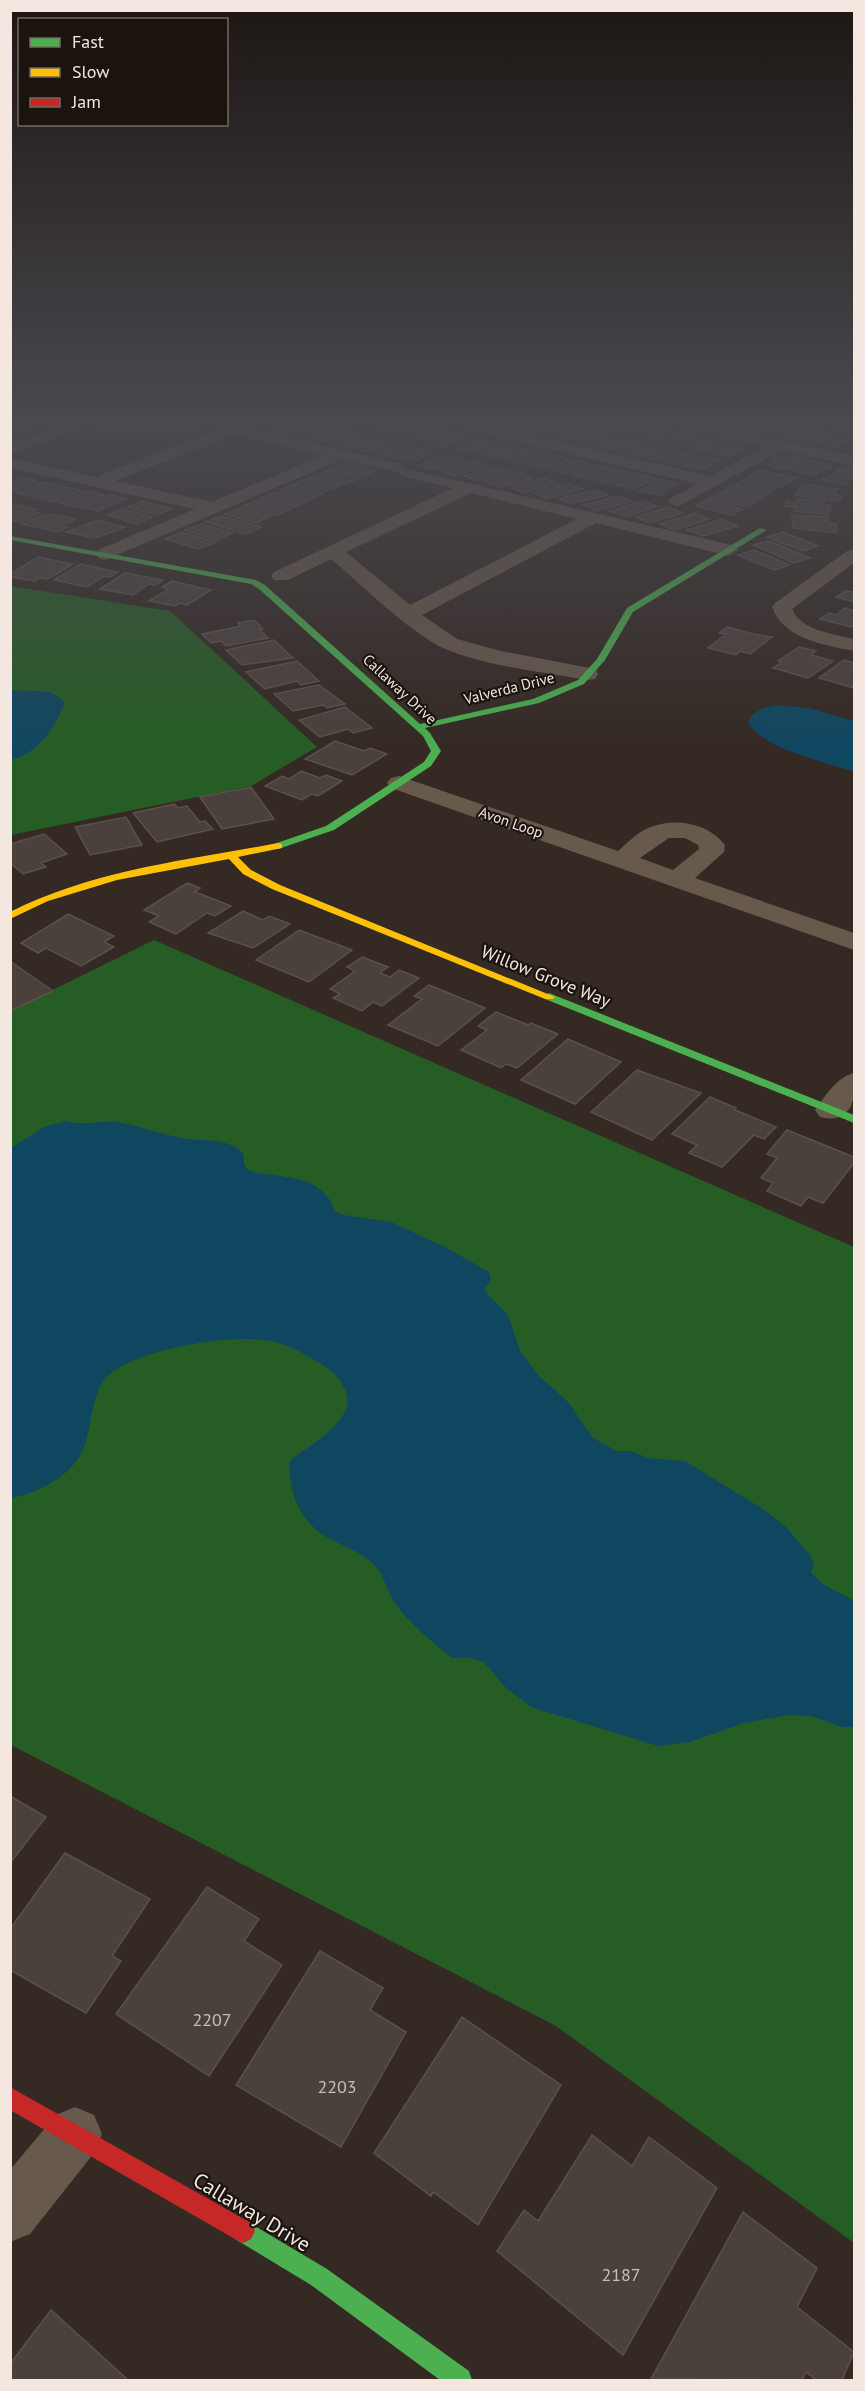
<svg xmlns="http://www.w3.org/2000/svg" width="865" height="2391" font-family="'PT Sans',sans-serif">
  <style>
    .green { fill: #265d25 }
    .water { fill: #0f4760 }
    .building { fill: #4a413c; stroke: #5a514d; stroke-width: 1.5 }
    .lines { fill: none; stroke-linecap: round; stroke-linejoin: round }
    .street { fill: #67594b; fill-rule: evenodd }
    .fast { fill: #4caf50; fill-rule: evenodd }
    .slow { fill: #ffc107; fill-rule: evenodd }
    .jam { fill: #c62828; fill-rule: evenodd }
    .labels { text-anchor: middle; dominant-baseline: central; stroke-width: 4.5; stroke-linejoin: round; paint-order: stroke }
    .far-street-label { font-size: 15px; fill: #f3e7e0; stroke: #1b130e }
    .street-label { font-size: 18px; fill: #f3e7e0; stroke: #1b130e }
    .near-number-label { font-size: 18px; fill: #c9beb7 }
    .near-street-label { font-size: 21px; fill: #f3e7e0; stroke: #1b130e }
  </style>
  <rect width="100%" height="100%" fill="#342923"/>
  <g class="green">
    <path d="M 10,586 L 170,611 L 317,747 L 251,786 L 11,835 Z"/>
    <path d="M 154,940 L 854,1247 L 854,2243 L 556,2026 L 11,1745 L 10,1011 Z"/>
  </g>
  <g class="water">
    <path d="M 11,690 L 51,692 L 65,702 C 55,728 39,753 11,760 Z"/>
    <path d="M 776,705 L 809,708 L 854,721 L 854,772 C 826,762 760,749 748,721 L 753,714 L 763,708 Z"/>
    <path d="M 65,1121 C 83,1126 98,1121 116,1122 C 140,1125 164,1136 188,1139 C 200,1141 213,1139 225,1143 C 233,1145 239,1149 244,1155 L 244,1164 L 248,1170 C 277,1180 322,1171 335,1211 L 343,1215 L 391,1222 L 447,1248 L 489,1272 L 491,1281 L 484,1290 L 508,1315 L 520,1351 L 538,1375 L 569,1403 L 592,1437 L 616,1451 L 631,1451 L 648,1458 L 685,1461 L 766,1511 L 787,1528 L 810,1555 L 814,1565 L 811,1572 C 822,1587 839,1591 854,1601 L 854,1727 L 842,1727 L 811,1716 L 789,1715 L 744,1723 L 690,1742 L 658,1746 L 531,1707 L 504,1686 L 484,1662 L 467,1657 L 452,1658 C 431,1641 408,1623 393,1600 C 387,1590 384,1576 376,1567 C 363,1551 342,1547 325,1536 C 299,1520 288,1491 290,1461 C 307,1446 342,1429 347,1405 C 350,1391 337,1374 326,1367 C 306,1355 287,1342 264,1340 C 224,1335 153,1348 118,1368 C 90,1384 94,1418 85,1445 C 75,1474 40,1493 11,1498 L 11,1148 L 44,1127 Z"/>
  </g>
  <g class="building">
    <path d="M 23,418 L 34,418 L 53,423 L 38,428 L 13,422 Z"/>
    <path d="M 268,418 L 291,418 L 292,419 L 269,428 L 253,424 Z"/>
    <path d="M 362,418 L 386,418 L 367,427 L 351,423 Z"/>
    <path d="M 392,418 L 410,422 L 388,431 L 371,428 Z"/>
    <path d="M 495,418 L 520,418 L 504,425 L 487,422 Z"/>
    <path d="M 526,418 L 545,421 L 525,430 L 508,426 Z"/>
    <path d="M 585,418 L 610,418 L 592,427 L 575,423 Z"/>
    <path d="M 617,418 L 634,422 L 614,432 L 596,428 Z"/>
    <path d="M 709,418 L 733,418 L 722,424 L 705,421 Z"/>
    <path d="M 740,418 L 754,418 L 762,420 L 744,429 L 726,425 Z"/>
    <path d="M 801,418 L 838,418 L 845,420 L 825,426 L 795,422 Z"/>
    <path d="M 296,419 L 312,423 L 287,433 L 272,429 Z"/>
    <path d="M 766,421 L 784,425 L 766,434 L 748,430 Z"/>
    <path d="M 549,422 L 566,426 L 545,435 L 528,431 Z"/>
    <path d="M 10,423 L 34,429 L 19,435 L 10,432 Z"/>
    <path d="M 413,423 L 429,426 L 407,436 L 391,432 Z"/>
    <path d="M 639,423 L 656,427 L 636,436 L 619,432 Z"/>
    <path d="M 847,423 L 854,425 L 854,434 L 839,429 Z"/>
    <path d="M 315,424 L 331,428 L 308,437 L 292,433 Z"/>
    <path d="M 788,425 L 807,429 L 790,439 L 771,435 Z"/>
    <path d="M 434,427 L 450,431 L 427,441 L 411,437 Z"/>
    <path d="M 570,427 L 587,431 L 567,440 L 550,436 Z"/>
    <path d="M 661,428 L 679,432 L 659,441 L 641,437 Z"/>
    <path d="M 336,429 L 351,433 L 327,442 L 312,438 Z"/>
    <path d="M 811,430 L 829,434 L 813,444 L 794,440 Z"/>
    <path d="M 592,431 L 609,435 L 589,445 L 571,441 Z"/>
    <path d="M 453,432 L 470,436 L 445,447 L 428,444 Z"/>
    <path d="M 355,433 L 371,437 L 348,447 L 332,443 Z"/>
    <path d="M 682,433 L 700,436 L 683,446 L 665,443 Z"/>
    <path d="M 834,435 L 853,439 L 836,448 L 817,444 Z"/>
    <path d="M 614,436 L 631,440 L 611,450 L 593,446 Z"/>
    <path d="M 375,438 L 392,442 L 368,452 L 352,448 Z"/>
    <path d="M 480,438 L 497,442 L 474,452 L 457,448 Z"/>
    <path d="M 707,438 L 725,442 L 705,451 L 687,447 Z"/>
    <path d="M 634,441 L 652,445 L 634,455 L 615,451 Z"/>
    <path d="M 395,443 L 412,446 L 389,457 L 373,453 Z"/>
    <path d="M 504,443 L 521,447 L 498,458 L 481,453 Z"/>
    <path d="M 729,443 L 748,446 L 730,457 L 711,453 Z"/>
    <path d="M 657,446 L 676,450 L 656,460 L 637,456 Z"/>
    <path d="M 416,448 L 433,452 L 410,462 L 393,458 Z"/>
    <path d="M 526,448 L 543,452 L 521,463 L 504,458 Z"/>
    <path d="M 680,451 L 697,455 L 678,465 L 660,461 Z"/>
    <path d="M 547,453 L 564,457 L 543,468 L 526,464 Z"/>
    <path d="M 453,456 L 465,461 L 431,470 L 418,465 L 437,458 Z"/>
    <path d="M 703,456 L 721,460 L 702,470 L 683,466 Z"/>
    <path d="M 778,456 L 789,458 L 793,456 L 807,459 L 788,470 L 768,465 L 778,460 L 773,459 Z"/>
    <path d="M 569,459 L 587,463 L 565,473 L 547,469 Z"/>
    <path d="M 811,460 L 830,464 L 826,467 L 832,468 L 822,470 L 813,475 L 793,471 Z"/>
    <path d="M 474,462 L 487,466 L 453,476 L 441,471 Z"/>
    <path d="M 344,463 L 375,471 L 362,477 L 330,469 Z"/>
    <path d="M 591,464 L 609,468 L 588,479 L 570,474 Z"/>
    <path d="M 497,467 L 509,472 L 476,481 L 464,476 Z"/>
    <path d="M 843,467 L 854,469 L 854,477 L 843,485 L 822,480 Z"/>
    <path d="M 614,469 L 633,473 L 611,484 L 593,479 Z"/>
    <path d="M 328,470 L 360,478 L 346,484 L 314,476 Z"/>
    <path d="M 759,470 L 797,478 L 786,484 L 749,476 Z"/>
    <path d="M 520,472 L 533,478 L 499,487 L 485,481 Z"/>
    <path d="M 637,474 L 656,479 L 634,489 L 616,485 Z"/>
    <path d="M 20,477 L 37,481 L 10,493 L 10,482 Z"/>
    <path d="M 310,477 L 342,485 L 328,491 L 296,483 Z"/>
    <path d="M 545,478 L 558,484 L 523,493 L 511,487 Z"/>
    <path d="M 748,478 L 783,485 L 772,491 L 737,484 Z"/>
    <path d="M 660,479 L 679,483 L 659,495 L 640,491 Z"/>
    <path d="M 44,482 L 61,486 L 33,497 L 16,493 Z"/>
    <path d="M 293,484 L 324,493 L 309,499 L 279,490 Z"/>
    <path d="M 570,484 L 583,489 L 547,499 L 534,493 Z"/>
    <path d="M 803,484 L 837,489 L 833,494 L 842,496 L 838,501 L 795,495 Z"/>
    <path d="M 734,485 L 770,493 L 759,499 L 723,491 Z"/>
    <path d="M 65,487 L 82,491 L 55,502 L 37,498 Z"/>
    <path d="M 594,490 L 607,495 L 571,504 L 558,499 Z"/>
    <path d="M 88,491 L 104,495 L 76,507 L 60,503 Z"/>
    <path d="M 276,492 L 309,501 L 294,507 L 261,498 Z"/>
    <path d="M 720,492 L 758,501 L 748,507 L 709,499 Z"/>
    <path d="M 110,495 L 126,499 L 97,511 L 81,507 Z"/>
    <path d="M 618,496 L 632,501 L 597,511 L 584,505 Z"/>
    <path d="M 798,499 L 825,501 L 823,505 L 831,506 L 828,514 L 794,511 L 796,507 L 785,506 L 787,501 L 796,502 Z"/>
    <path d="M 258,500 L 291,509 L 277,515 L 243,506 Z"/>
    <path d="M 706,500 L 743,509 L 732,515 L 695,506 Z"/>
    <path d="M 142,501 L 172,509 L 157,515 L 127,507 Z"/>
    <path d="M 642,501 L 657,506 L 626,517 L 610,511 Z"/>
    <path d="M 16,505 L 37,509 L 32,512 L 39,513 L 20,523 L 10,520 L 10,507 Z"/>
    <path d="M 669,507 L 683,513 L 649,523 L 635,517 Z"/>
    <path d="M 240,508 L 271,516 L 256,523 L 225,514 Z"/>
    <path d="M 123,509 L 153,517 L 137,524 L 107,515 Z"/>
    <path d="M 695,513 L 710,519 L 675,530 L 660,524 Z"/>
    <path d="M 43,515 L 55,515 L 75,519 L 61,526 L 68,527 L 59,532 L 23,524 Z"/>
    <path d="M 792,515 L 828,517 L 829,524 L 836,524 L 837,533 L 793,528 Z"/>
    <path d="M 221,516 L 261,527 L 246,534 L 206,522 Z"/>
    <path d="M 722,519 L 738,526 L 703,536 L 687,530 Z"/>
    <path d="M 98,520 L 125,527 L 95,538 L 66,532 Z"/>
    <path d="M 201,524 L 233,533 L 217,540 L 185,530 Z"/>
    <path d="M 182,532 L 216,542 L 198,549 L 165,539 Z"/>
    <path d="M 783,532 L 818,546 L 803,551 L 767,537 Z"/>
    <path d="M 769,541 L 810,558 L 794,563 L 753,545 Z"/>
    <path d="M 754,550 L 790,565 L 774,570 L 738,555 Z"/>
    <path d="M 38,557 L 73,564 L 48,579 L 40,578 L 35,581 L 10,577 L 10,574 Z"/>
    <path d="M 80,564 L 118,572 L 110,577 L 104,576 L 87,587 L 54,580 Z"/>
    <path d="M 125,573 L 163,580 L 155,585 L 149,584 L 133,595 L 100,589 Z"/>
    <path d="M 172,581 L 211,590 L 187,605 L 180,603 L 175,606 L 149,601 L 169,589 L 162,587 Z"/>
    <path d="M 845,591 L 854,592 L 854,602 L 836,597 Z"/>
    <path d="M 845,608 L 854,611 L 854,626 L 851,627 L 820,619 L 829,613 L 836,615 Z"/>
    <path d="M 254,620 L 263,629 L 259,629 L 268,638 L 226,646 L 221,641 L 211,643 L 202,634 L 241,626 L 238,623 Z"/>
    <path d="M 727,627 L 753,634 L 772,637 L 750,654 L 740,651 L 736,655 L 708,648 L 726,634 L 719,633 Z"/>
    <path d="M 274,640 L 293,658 L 242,665 L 226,650 Z"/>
    <path d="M 799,647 L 816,651 L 811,655 L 833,661 L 808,678 L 773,668 L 782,662 L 778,661 Z"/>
    <path d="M 844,660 L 854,663 L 854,688 L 819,678 Z"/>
    <path d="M 297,661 L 319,681 L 301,685 L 297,681 L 265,689 L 246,672 Z"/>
    <path d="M 319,685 L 345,704 L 327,708 L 323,705 L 293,711 L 274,694 Z"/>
    <path d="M 345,707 L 372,728 L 353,733 L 348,729 L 320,737 L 299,720 Z"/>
    <path d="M 335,741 L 364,751 L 370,748 L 387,754 L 352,775 L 305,759 Z"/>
    <path d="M 301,771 L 320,778 L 326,775 L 342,781 L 318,796 L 312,794 L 302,800 L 265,786 L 282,776 L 289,779 Z"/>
    <path d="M 251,787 L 274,819 L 222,829 L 200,797 Z"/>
    <path d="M 174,804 L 178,808 L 187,806 L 200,822 L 205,821 L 213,829 L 157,842 L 133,813 Z"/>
    <path d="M 126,817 L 142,845 L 90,855 L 75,827 Z"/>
    <path d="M 44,834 L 67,854 L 41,863 L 46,867 L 23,874 L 10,863 L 10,844 Z"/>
    <path d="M 187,883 L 200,888 L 195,892 L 231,906 L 215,916 L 207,913 L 176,934 L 149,922 L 159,916 L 144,910 Z"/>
    <path d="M 243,911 L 263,920 L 269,916 L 290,924 L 253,948 L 208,933 Z"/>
    <path d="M 68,914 L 114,936 L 104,942 L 114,947 L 81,966 L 46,948 L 38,953 L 21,943 Z"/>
    <path d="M 299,930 L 352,950 L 309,982 L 256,960 Z"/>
    <path d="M 362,957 L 388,967 L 380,973 L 390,977 L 399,970 L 419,978 L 382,1006 L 373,1002 L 362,1011 L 333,998 L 340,994 L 330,989 L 355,971 L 347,967 Z"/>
    <path d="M 10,961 L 53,991 L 10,1011 Z"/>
    <path d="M 429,985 L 485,1008 L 438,1046 L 388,1025 L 422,999 L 414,996 Z"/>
    <path d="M 496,1012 L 528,1025 L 531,1023 L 558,1034 L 517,1068 L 506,1064 L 501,1068 L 461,1050 L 487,1030 L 478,1026 Z"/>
    <path d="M 568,1039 L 621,1062 L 575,1104 L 521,1080 Z"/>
    <path d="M 637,1070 L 701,1093 L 652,1140 L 591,1112 Z"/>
    <path d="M 710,1097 L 736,1108 L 735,1110 L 776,1127 L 764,1139 L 754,1135 L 722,1167 L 689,1153 L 697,1145 L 672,1134 Z"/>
    <path d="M 787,1130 L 854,1157 L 854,1163 L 823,1203 L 808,1197 L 801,1206 L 767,1191 L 773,1183 L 761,1178 L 777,1158 L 767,1154 Z"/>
    <path d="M 10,1796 L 46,1817 L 10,1863 Z"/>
    <path d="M 65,1853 L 150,1899 L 112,1956 L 121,1961 L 86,2013 L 10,1970 L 10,1929 Z"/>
    <path d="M 207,1887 L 259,1919 L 244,1941 L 282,1965 L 209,2076 L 116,2014 Z"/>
    <path d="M 320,1951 L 383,1988 L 370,2010 L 406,2032 L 341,2147 L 236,2085 Z"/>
    <path d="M 462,2017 L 561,2085 L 478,2225 L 433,2192 L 431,2196 L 374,2153 Z"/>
    <path d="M 592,2135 L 632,2166 L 649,2137 L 717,2188 L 623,2355 L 497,2251 L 524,2210 L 538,2221 Z"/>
    <path d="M 743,2212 L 817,2268 L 797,2307 L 854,2352 L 842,2380 L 816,2380 L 806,2372 L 802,2380 L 651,2379 Z"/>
    <path d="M 51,2310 L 128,2380 L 10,2380 L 10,2364 Z"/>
  </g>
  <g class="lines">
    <g class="street">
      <path d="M 10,418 L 20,418 L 21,420 L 13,425 Z"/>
      <path d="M 86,418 L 109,418 L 10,455 L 10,444 Z"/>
      <path d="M 185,418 L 213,418 L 401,464 L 403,468 L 736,546 L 738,550 L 729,556 L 596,523 L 422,615 L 457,639 L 501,651 L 595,669 L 598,674 L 595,679 L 587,680 C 540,671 487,667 443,648 C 409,632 361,584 331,559 L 288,580 L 274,580 L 271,576 L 274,572 L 453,488 L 401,476 L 399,472 L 341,460 L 105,560 L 98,558 L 96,554 L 98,550 L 195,509 L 10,468 L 10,458 L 95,477 L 219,429 L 187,421 ZM 237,434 L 323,455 L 212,502 L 115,481 ZM 471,493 L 577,519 L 410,605 L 346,552 Z"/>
      <path d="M 427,418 L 456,418 L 711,476 L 765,447 L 653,423 L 646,418 L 677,418 L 854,456 L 854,466 L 782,450 L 677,507 L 668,502 L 671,498 L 698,484 L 434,423 Z"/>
      <path d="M 854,549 L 854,563 L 792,609 C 801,631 835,634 854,639 L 854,651 C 824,645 784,639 772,607 L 775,603 L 847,551 Z"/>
      <path d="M 399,776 L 618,851 C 627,843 637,833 648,828 C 673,817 708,822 725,845 L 724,852 L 695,878 L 854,933 L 854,950 L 391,788 L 387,783 L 391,778 ZM 669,838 L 685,838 L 698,845 L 699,849 L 673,870 L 640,858 Z"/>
      <path d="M 854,1073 C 857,1098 852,1125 820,1117 L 815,1110 C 825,1096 837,1077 854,1073 Z"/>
      <path d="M 75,2107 L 94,2115 L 102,2134 L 94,2153 L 30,2234 L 10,2242 L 10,2170 L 56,2115 Z"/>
    </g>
    <g class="fast">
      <path d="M 760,528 L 767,530 L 633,612 L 605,660 L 584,684 L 539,703 L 425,728 L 430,733 L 441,751 L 431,766 L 334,830 L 278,849 L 274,848 L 274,844 L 326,826 L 424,762 L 431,751 L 423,736 L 259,589 L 251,584 L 10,540 L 10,536 L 256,580 L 265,585 L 420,724 L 533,699 L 578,680 L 597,659 L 627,608 Z"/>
      <path d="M 549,993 L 854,1115 L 854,1123 L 545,999 L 543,997 L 545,995 Z"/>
      <path d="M 243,2219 L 327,2269 L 469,2371 L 472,2380 L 440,2380 L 311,2285 L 235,2239 L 231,2231 L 235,2223 Z"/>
    </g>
    <path class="slow" d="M 278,843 L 282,844 L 282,848 L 238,857 L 251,870 L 280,885 L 555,997 L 553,999 L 545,999 L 272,889 L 243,874 L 229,859 L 117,880 L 48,901 L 10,919 L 10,912 C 93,870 188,860 278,843 Z"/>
    <path class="jam" d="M 10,2087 L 251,2223 L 255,2231 L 251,2239 L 243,2243 L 235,2239 L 10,2110 Z"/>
  </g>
  <linearGradient id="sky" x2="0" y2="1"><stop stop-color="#1d1713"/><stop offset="0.56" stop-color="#4a4950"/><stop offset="1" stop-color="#4a4950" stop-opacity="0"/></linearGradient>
  <rect width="865" height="753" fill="url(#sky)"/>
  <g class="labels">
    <g class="far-street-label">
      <text transform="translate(509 688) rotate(-14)">Valverda Drive</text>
      <text transform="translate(400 689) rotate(43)">Callaway Drive</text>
      <text transform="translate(511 822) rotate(19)">Avon Loop</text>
    </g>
    <g class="street-label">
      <text transform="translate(546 976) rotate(22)">Willow Grove Way</text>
    </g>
    <g class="near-number-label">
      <text x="212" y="2019">2207</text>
      <text x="337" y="2086">2203</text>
      <text x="621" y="2274">2187</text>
    </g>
    <g class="near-street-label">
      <text transform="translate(252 2212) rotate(31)">Callaway Drive</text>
    </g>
  </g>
  <rect width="865" height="2391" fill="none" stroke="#f3e7e0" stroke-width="24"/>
  <rect x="18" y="18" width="210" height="108" fill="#1b130e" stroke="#716862" stroke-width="1.5"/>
  <rect x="30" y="38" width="30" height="9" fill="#4caf50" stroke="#716862" stroke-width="1.5"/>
  <text x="72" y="48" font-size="18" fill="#f3e7e0">Fast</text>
  <rect x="30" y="68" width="30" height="9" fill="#ffc107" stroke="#716862" stroke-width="1.5"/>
  <text x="72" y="78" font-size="18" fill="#f3e7e0">Slow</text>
  <rect x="30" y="98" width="30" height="9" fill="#c62828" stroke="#716862" stroke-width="1.5"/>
  <text x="72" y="108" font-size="18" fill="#f3e7e0">Jam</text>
</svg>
